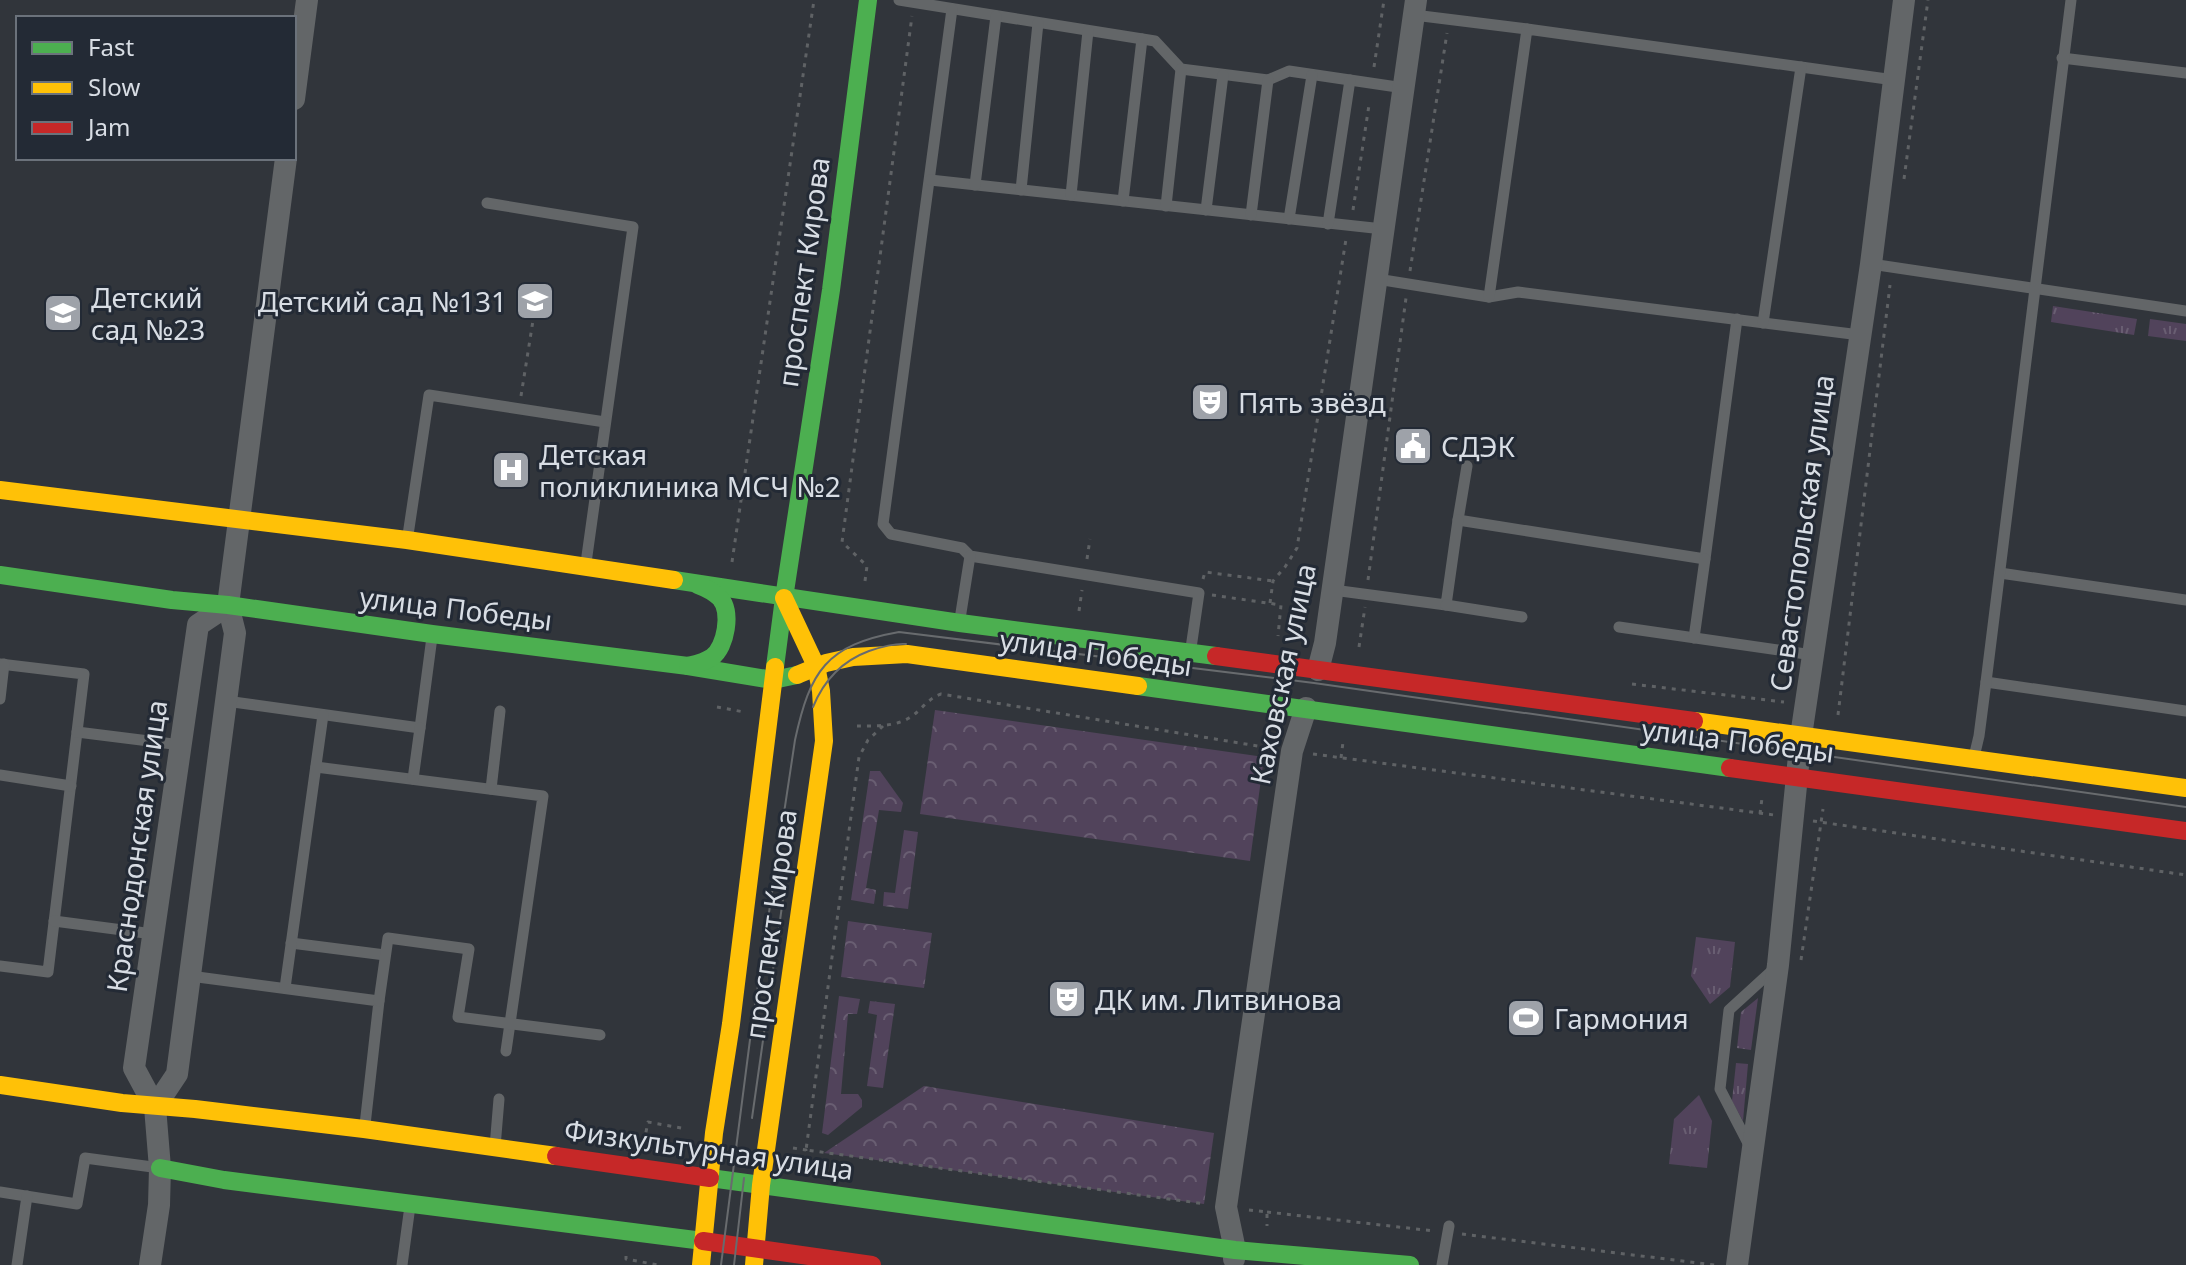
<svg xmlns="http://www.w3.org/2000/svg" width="2186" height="1265" font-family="'Noto Sans',sans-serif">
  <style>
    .grass { fill: url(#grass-tufts) }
    .park { fill: url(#park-crowns) }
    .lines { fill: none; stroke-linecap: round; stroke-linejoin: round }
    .path { stroke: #5f6265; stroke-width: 3; stroke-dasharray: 4 6; stroke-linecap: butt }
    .lane { stroke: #636668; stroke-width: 11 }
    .street { stroke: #636668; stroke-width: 22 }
    .fast { stroke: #4caf50; stroke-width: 18 }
    .slow { stroke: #ffc107; stroke-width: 18 }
    .jam { stroke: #c62828; stroke-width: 18 }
    .tram { stroke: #686b6e; stroke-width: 2 }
    .labels { text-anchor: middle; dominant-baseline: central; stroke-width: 6; stroke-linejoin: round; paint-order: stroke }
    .street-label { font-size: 28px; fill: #d8dde4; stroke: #232a35 }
    .poi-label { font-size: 28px; fill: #d8dde4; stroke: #232a35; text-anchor: start }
  </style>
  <defs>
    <pattern id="grass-tufts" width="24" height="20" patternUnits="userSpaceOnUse" patternTransform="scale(2)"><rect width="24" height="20" fill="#51435b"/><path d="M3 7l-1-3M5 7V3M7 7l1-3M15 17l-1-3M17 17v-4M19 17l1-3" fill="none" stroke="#695e72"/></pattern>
    <pattern id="park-crowns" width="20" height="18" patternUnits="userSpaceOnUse" patternTransform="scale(2)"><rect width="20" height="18" fill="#51435b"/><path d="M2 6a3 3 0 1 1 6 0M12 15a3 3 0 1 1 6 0" fill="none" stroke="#695e72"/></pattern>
  </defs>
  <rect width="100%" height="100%" fill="#31353b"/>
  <g class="grass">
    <path d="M 2053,306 L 2137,319 L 2134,335 L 2051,322 Z"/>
    <path d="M 2150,319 L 2186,324 L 2186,341 L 2148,336 Z"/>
    <path d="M 1696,937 L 1735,942 L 1730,987 L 1710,1004 L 1691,976 Z"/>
    <path d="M 1758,998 L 1751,1050 L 1737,1048 L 1741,1012 Z"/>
    <path d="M 1736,1063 L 1748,1064 L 1743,1121 L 1732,1101 Z"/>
    <path d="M 1699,1095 L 1712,1121 L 1707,1168 L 1669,1164 L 1674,1119 Z"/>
  </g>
  <g class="park">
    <path d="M 935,710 L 1264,757 L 1250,861 L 920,814 Z"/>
    <path d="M 870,771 L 880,771 L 903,803 L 901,812 L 879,810 L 866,888 L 876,890 L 874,904 L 851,900 Z"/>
    <path d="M 904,830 L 918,832 L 908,909 L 883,906 L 884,892 L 895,893 Z"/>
    <path d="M 848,921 L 932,933 L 924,988 L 841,977 Z"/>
    <path d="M 839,996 L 860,999 L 857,1014 L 848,1014 L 841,1094 L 858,1094 L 862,1100 L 862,1107 L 828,1135 L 822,1133 Z"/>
    <path d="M 870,1001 L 895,1004 L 883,1088 L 867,1086 L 877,1015 L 868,1013 Z"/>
    <path d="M 924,1086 L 1214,1133 L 1204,1204 L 824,1153 Z"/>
  </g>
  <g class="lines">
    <g class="path">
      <path d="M 1374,67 L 1384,0"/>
      <path d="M 1904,179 L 1928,0"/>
      <path d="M 1353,210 L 1369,105"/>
      <path d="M 1410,271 L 1447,33"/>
      <path d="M 521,396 L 538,289"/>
      <path d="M 1087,559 L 1090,539"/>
      <path d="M 732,562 L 814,0"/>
      <path d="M 1203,579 L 1205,572 L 1273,581"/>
      <path d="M 1368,580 L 1406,298"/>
      <path d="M 865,581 L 867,566 L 842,542 L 912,16"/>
      <path d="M 1212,595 L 1281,605 L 1278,636"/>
      <path d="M 1270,603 L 1273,581 L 1285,567 L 1297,548 L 1346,239"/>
      <path d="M 1079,611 L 1082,590"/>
      <path d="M 1359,647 L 1365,607"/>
      <path d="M 1632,684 L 1784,702"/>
      <path d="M 717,707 L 744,712"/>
      <path d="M 1838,715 L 1890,285"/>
      <path d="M 857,726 C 874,726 894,727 909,718 C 921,711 927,699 941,694 L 1270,748"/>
      <path d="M 883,726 L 868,740 L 859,757 L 806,1150 L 1206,1204"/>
      <path d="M 1313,754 L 1774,815"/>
      <path d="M 1341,758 L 1343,742"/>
      <path d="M 1760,814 L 1762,798"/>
      <path d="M 1813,821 L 2186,875"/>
      <path d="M 1801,960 L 1823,809"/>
      <path d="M 644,1142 L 648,1122 L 687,1129"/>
      <path d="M 793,1148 L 806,1150 L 803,1166"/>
      <path d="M 1249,1210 L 1267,1212 L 1267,1226"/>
      <path d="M 1267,1212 L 1434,1231"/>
      <path d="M 1462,1234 L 1715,1265"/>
      <path d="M 626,1256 L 626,1259 L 658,1265"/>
    </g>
    <g class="lane">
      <path d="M 899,0 L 1155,41 L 1181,69 L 1268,80 L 1289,71 L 1404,88"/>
      <path d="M 952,9 L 883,524 L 891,534 L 962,548 L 970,556 L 1199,593 L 1191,648"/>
      <path d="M 1414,15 L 1527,29"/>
      <path d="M 2062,58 L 2186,73"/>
      <path d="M 1801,67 L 1894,80"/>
      <path d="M 930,180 L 1383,229"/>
      <path d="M 975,185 L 996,16"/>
      <path d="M 1021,190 L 1038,23"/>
      <path d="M 1071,195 L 1088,31"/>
      <path d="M 1123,201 L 1142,39"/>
      <path d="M 487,203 L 633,227 L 586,563"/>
      <path d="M 1166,206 L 1181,69"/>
      <path d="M 1206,210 L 1223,75"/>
      <path d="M 1251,215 L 1268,80"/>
      <path d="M 1289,219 L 1312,75"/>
      <path d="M 1328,224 L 1350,80"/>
      <path d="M 1871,264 L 2186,311"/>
      <path d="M 1377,279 L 1489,297 L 1518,292 L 1860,335"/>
      <path d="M 1489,297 L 1527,29 L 1801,67 L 1763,323"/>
      <path d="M 1467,466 L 1458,520 L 1705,559 L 1737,319"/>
      <path d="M 408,535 L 429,395 L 605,422"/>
      <path d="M 2000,573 L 2186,600"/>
      <path d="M 1333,590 L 1446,605 L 1458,520"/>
      <path d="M 1446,605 L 1522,617"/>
      <path d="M 960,619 L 970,556"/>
      <path d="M 1619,627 L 1813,655"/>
      <path d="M 1694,638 L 1705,559"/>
      <path d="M 0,664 L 84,674 L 48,972 L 0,966"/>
      <path d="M 1986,682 L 2186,711"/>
      <path d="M 0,699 L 4,664"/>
      <path d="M 226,701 L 420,728 L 432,637"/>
      <path d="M 77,732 L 181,745"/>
      <path d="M 1974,757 L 1979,736 L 1986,682 L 2071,0"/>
      <path d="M 316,767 L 543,796 L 506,1051"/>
      <path d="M 0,775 L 71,786"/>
      <path d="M 413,779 L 420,728"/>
      <path d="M 491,789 L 500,711"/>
      <path d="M 54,921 L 153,934"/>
      <path d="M 291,943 L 385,955"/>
      <path d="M 190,976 L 379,1001 L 365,1125"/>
      <path d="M 285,988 L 323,715"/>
      <path d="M 379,1001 L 388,938 L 469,949 L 458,1017 L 600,1035"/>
      <path d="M 495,1147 L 499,1099"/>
      <path d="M 1750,1147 L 1720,1089 L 1729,1010 L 1775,968"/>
      <path d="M 0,1192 L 77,1204 L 85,1158 L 160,1168"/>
      <path d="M 17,1265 L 27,1196"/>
      <path d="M 402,1265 L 410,1206"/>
      <path d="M 1442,1265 L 1449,1226"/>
    </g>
    <g class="street">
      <path d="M 294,99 L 307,0"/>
      <path d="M 1318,670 L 1325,643 L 1416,0"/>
      <path d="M 155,1107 L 177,1074 L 235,633 L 228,605 L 286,158"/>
      <path d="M 1234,1259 L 1235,1250 L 1226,1207 L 1292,751 L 1306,708"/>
      <path d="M 150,1265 L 159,1205 L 160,1168 L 155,1107 L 134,1068 L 198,625 L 228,605"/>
      <path d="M 1737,1265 L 1778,965 L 1801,736 L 1871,264 L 1904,0"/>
    </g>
    <g class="fast">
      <path d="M 0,575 L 172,600 L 228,605 L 432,634 L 688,666 L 773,680 L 797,675"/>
      <path d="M 674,580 L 960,623 L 1216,656"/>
      <path d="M 688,666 C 696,664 705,662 712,657 C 726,647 732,612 720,598 C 714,592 706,588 698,585"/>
      <path d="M 775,667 L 784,598 L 831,290 L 868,0"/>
      <path d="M 1138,686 L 1730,768"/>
      <path d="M 160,1168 L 224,1180 L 703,1241"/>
      <path d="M 710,1178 L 1235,1250 L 1410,1265"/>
    </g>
    <g class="slow">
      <path d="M 0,490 L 407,540 L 674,580"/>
      <path d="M 797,675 L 826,663 L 853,657 L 907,654 L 1138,686"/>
      <path d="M 1694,721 L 2186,788"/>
      <path d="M 0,1085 L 122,1103 L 195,1109 L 364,1129 L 556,1156"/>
      <path d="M 701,1265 L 714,1133 L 731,1024 L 775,667"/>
      <path d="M 754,1265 L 761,1185 L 824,741 L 821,691 L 816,666 L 784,598"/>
    </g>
    <g class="jam">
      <path d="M 1216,656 L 1694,721"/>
      <path d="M 1730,768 L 2186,831"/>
      <path d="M 556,1156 L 710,1178"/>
      <path d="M 703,1241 L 872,1265"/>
    </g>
    <g class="tram">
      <path d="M 813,707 C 824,680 842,661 869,651 C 881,647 894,643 906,644"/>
      <path d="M 752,1118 L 784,892"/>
      <path d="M 721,1265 L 751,1032 L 795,740 C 810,671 826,645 899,632 L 1314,683 L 2186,807"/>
      <path d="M 734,1265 L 744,1178"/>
    </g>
  </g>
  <defs>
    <g id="school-square" transform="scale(2)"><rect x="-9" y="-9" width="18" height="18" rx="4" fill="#9ea2a9" stroke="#232a35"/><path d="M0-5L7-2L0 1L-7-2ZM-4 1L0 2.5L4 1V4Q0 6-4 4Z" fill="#fff"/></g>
    <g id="theatre-square" transform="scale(2)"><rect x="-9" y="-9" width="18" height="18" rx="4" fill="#9ea2a9" stroke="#232a35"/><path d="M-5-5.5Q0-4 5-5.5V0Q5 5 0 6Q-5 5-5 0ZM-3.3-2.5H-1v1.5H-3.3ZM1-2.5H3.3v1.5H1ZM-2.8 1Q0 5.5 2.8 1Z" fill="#fff"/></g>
    <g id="civic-square" transform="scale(2)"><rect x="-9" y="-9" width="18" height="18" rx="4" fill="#9ea2a9" stroke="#232a35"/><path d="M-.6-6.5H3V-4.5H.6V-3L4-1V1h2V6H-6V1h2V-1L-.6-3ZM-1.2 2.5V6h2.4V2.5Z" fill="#fff"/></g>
    <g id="hospital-square" transform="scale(2)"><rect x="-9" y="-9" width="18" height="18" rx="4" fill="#9ea2a9" stroke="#232a35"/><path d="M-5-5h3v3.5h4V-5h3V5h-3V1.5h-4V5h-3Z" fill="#fff"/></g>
    <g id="stadium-square" transform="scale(2)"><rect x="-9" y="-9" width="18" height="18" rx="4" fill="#9ea2a9" stroke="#232a35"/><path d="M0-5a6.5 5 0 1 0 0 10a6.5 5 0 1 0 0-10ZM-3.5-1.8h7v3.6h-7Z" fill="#fff"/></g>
  </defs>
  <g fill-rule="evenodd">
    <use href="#school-square" x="535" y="301"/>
    <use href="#school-square" x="63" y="313"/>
    <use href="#theatre-square" x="1210" y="402"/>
    <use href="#civic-square" x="1413" y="446"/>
    <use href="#hospital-square" x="511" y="470"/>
    <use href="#theatre-square" x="1067" y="999"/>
    <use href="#stadium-square" x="1526" y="1018"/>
  </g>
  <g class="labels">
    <g class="street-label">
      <text transform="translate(803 272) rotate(-82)">проспект Кирова</text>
      <text transform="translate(1801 533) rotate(-82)">Севастопольская улица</text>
      <text transform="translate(456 608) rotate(7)">улица Победы</text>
      <text transform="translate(1096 652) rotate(8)">улица Победы</text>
      <text transform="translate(1282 674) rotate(-78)">Каховская улица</text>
      <text transform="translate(1738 740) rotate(7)">улица Победы</text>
      <text transform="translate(136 846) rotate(-82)">Краснодонская улица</text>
      <text transform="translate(770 924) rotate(-82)">проспект Кирова</text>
      <text transform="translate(709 1149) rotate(8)">Физкультурная улица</text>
    </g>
    <g class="poi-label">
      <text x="91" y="297">Детский<tspan x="91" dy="32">сад №23</tspan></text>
      <text x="507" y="301" text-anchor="end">Детский сад №131</text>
      <text x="1238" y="402">Пять звёзд</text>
      <text x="1441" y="446">СДЭК</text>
      <text x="539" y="454">Детская<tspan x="539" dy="32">поликлиника МСЧ №2</tspan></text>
      <text x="1095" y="999">ДК им. Литвинова</text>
      <text x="1554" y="1018">Гармония</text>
    </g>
  </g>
  <rect x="16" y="16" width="280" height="144" fill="#232a35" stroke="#6b727b" stroke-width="2"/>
  <rect x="32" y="42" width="40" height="12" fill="#4caf50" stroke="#6b727b" stroke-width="2"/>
  <text x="88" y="56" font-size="24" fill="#d8dde4">Fast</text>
  <rect x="32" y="82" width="40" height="12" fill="#ffc107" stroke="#6b727b" stroke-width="2"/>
  <text x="88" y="96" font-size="24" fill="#d8dde4">Slow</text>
  <rect x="32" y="122" width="40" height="12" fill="#c62828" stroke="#6b727b" stroke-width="2"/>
  <text x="88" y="136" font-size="24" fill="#d8dde4">Jam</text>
</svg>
